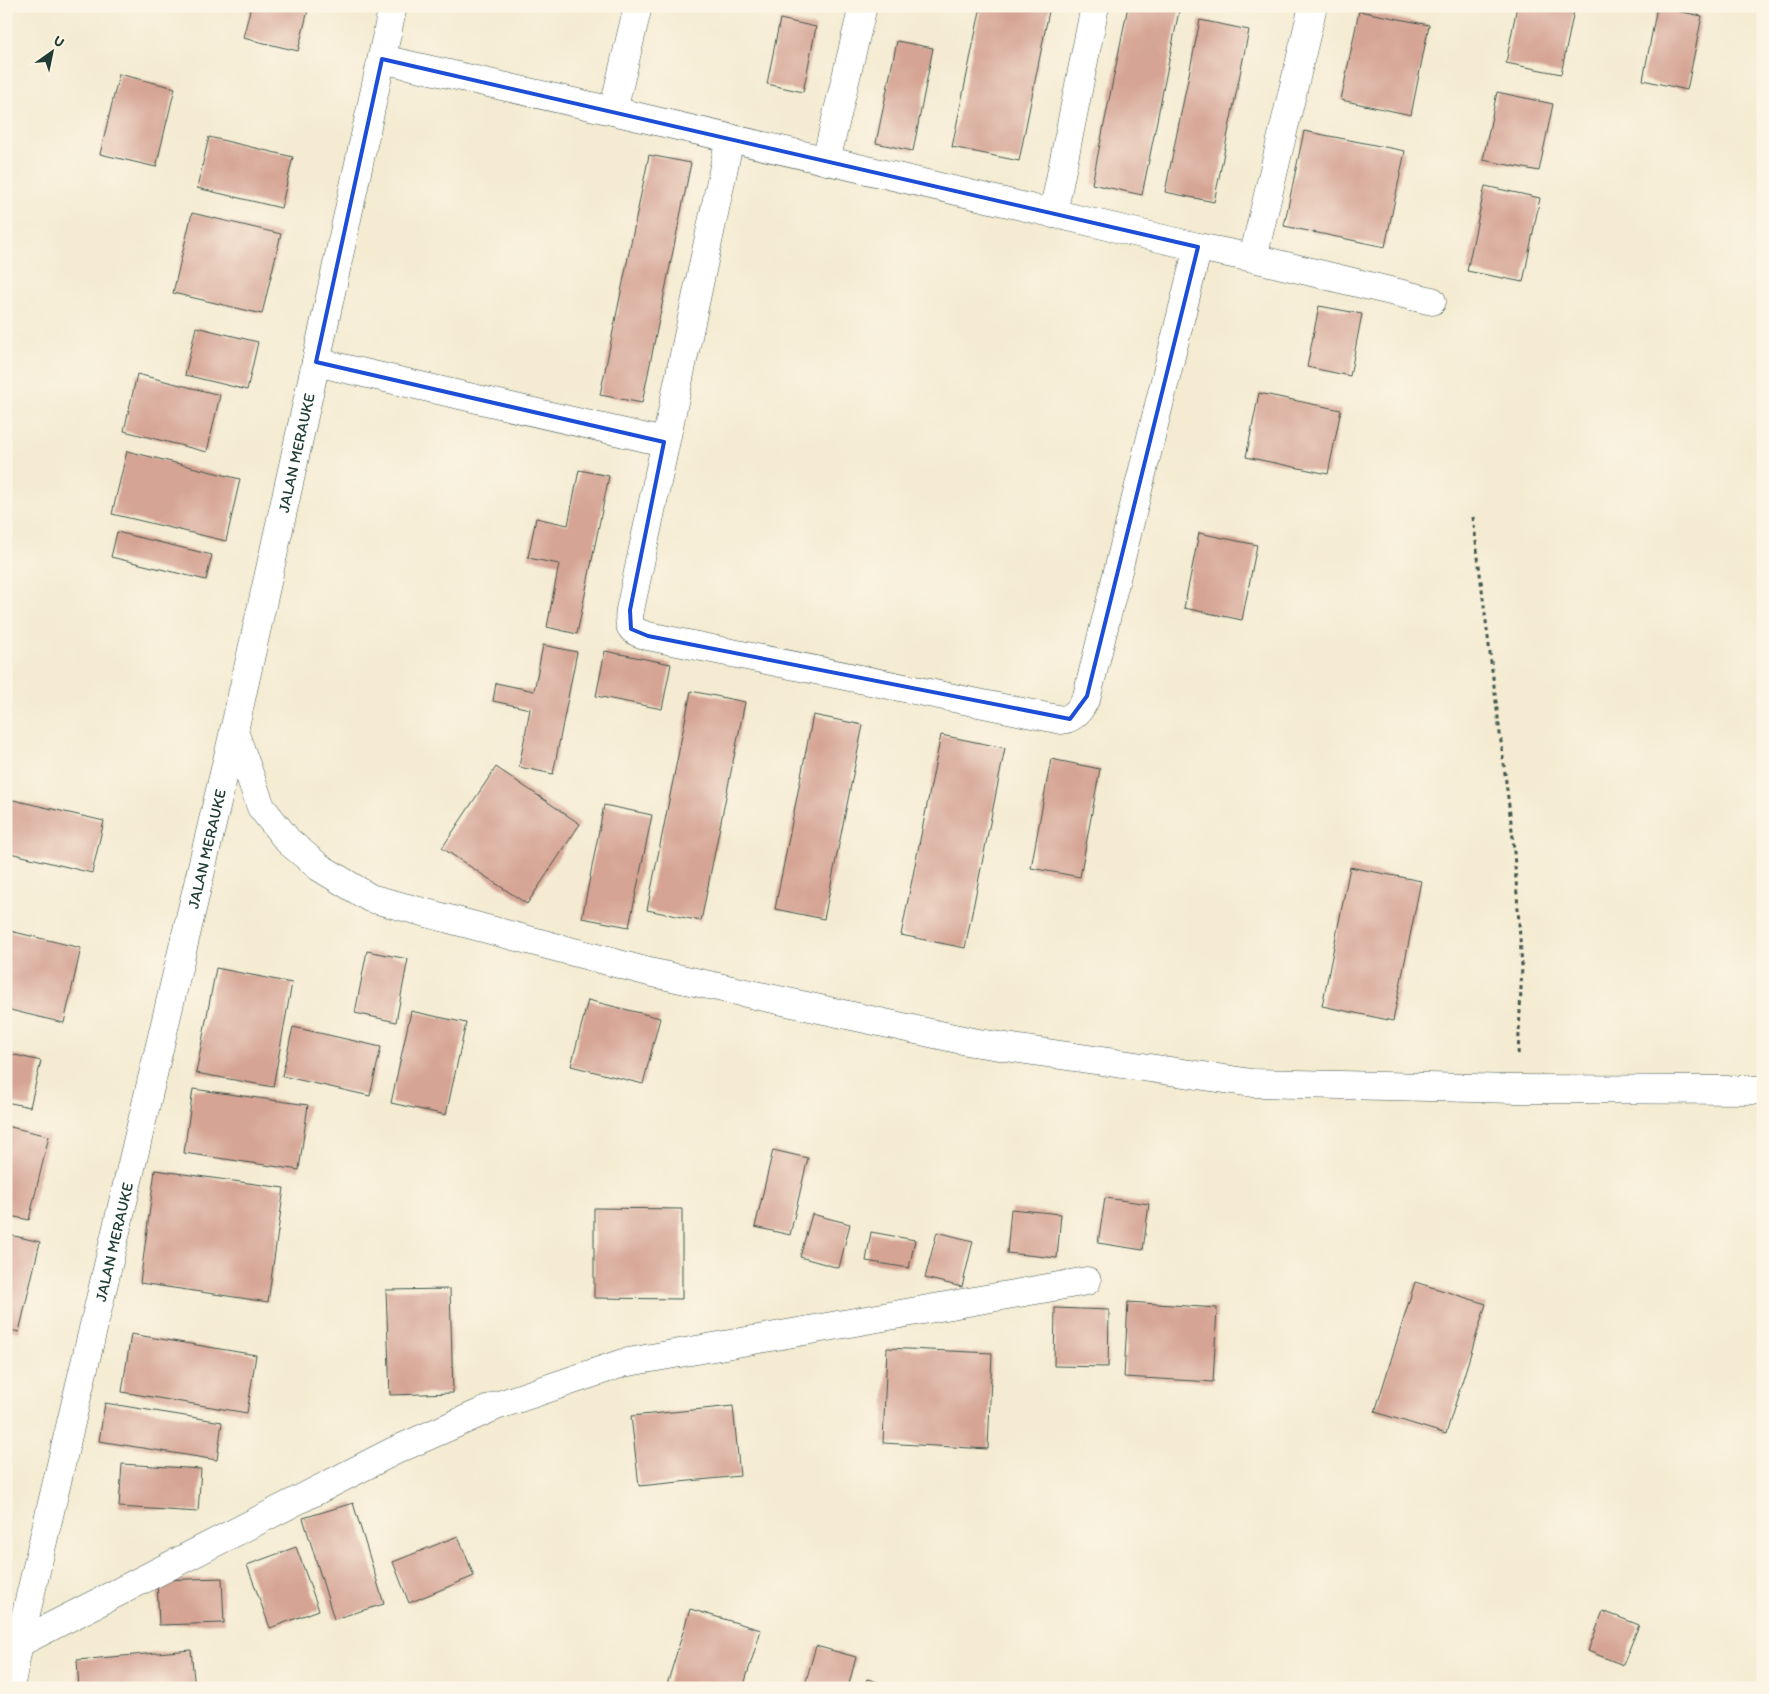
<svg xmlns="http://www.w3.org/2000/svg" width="1769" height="1694" font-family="Itim,sans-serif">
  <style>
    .building { fill: #d5a494 }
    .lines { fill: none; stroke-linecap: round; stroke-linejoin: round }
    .minor-casing { stroke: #3f574c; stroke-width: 29 }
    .path { stroke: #3f574c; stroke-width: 3; stroke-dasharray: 4 4; stroke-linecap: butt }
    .minor { stroke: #fff; stroke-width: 28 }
    .marked { fill: none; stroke: #1d4ed8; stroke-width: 4; stroke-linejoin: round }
    .labels { text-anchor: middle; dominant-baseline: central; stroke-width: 4; stroke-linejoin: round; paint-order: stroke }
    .street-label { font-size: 16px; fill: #1f3d34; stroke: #fcf5e5 }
  </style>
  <rect width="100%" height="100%" fill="#fcf5e5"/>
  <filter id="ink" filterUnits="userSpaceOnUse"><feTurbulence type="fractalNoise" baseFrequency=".02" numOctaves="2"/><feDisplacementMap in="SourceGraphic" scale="10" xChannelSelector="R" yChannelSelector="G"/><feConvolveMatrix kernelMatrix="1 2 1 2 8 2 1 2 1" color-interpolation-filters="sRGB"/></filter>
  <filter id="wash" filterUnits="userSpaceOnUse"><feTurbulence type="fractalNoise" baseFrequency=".0096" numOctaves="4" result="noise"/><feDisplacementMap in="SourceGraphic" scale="20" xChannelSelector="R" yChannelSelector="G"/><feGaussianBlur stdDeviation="1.12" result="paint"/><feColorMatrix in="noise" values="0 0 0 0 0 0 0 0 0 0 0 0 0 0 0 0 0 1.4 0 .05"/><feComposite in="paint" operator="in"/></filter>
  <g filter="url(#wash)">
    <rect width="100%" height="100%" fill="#f4ebd2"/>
    <g id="blocks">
      <g class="building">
        <path d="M 251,6 L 309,6 L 298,51 L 243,38 Z"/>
        <path d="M 981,6 L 1050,6 L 1019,161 L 952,147 Z"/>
        <path d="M 1128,6 L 1180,6 L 1142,195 L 1092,184 Z"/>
        <path d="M 1517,6 L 1575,6 L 1561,74 L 1506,63 Z"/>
        <path d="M 1657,7 L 1702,16 L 1687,90 L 1643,80 Z"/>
        <path d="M 1359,11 L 1429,25 L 1411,115 L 1341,100 Z"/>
        <path d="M 780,19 L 816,27 L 803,92 L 767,84 Z"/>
        <path d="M 1200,20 L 1249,30 L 1214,202 L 1165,192 Z"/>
        <path d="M 897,41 L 933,48 L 913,151 L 876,143 Z"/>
        <path d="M 119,74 L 175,88 L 156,167 L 100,154 Z"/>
        <path d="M 1497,92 L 1553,104 L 1539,171 L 1483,160 Z"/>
        <path d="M 1304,131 L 1405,151 L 1385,247 L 1284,226 Z"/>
        <path d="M 209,137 L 293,157 L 281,208 L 197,188 Z"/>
        <path d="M 649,155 L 691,163 L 642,403 L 600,395 Z"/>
        <path d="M 1485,186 L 1540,198 L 1523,282 L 1467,271 Z"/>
        <path d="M 192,213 L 281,234 L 262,314 L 173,293 Z"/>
        <path d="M 1319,306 L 1362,314 L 1350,376 L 1307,367 Z"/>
        <path d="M 196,327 L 258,342 L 247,390 L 185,375 Z"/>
        <path d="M 137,374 L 220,395 L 207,452 L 124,431 Z"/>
        <path d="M 1259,393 L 1341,410 L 1328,474 L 1246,457 Z"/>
        <path d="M 127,451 L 240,479 L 226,541 L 112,514 Z"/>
        <path d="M 579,470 L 609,476 L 577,634 L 547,627 L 559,564 L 528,558 L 536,518 L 568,525 Z"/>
        <path d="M 117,532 L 212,555 L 206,580 L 111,557 Z"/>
        <path d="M 1199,533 L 1257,545 L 1242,620 L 1184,608 Z"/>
        <path d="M 543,645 L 577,652 L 553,774 L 519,767 L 530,709 L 493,701 L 496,683 L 534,691 Z"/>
        <path d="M 605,651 L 671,664 L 662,709 L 596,696 Z"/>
        <path d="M 691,691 L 745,702 L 701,921 L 647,910 Z"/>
        <path d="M 813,715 L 863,725 L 824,919 L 775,909 Z"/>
        <path d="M 941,735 L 1005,748 L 965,948 L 901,935 Z"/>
        <path d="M 1051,759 L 1100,769 L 1080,877 L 1031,868 Z"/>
        <path d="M 496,767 L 580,824 L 527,904 L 442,848 Z"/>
        <path d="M 9,799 L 104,821 L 92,873 L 6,852 L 6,812 Z"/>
        <path d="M 604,805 L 652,815 L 629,927 L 582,918 Z"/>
        <path d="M 1350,867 L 1421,881 L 1393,1021 L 1322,1006 Z"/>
        <path d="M 6,930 L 81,948 L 64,1023 L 6,1009 Z"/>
        <path d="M 367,951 L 408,959 L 396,1022 L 355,1013 Z"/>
        <path d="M 216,968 L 292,983 L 273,1087 L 196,1073 Z"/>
        <path d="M 588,1000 L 660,1018 L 643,1084 L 571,1066 Z"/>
        <path d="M 411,1011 L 466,1023 L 446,1115 L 391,1103 Z"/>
        <path d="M 293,1027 L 381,1047 L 370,1096 L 282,1076 Z"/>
        <path d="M 6,1053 L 41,1061 L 30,1107 L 6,1102 Z"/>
        <path d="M 193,1089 L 308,1105 L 299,1170 L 184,1153 Z"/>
        <path d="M 6,1126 L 49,1136 L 29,1220 L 6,1215 Z"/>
        <path d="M 773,1150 L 808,1158 L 790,1235 L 755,1227 Z"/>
        <path d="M 155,1170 L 284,1188 L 268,1302 L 140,1283 Z"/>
        <path d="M 1105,1198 L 1149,1204 L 1143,1250 L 1098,1243 Z"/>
        <path d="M 594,1208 L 682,1209 L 682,1299 L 594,1298 Z"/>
        <path d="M 1011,1209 L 1061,1214 L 1057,1258 L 1007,1253 Z"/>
        <path d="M 812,1214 L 850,1224 L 839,1268 L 800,1257 Z"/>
        <path d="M 871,1232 L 915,1240 L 909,1268 L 866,1261 Z"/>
        <path d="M 937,1232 L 973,1241 L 962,1287 L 925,1278 Z"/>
        <path d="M 6,1234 L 40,1242 L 19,1332 L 6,1329 Z"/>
        <path d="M 1415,1282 L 1486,1304 L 1446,1434 L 1375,1412 Z"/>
        <path d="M 450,1289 L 453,1393 L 390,1395 L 386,1290 Z"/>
        <path d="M 1128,1302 L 1217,1308 L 1213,1382 L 1124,1377 Z"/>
        <path d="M 1055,1308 L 1109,1310 L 1108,1367 L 1054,1366 Z"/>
        <path d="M 131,1334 L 256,1355 L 247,1413 L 122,1392 Z"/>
        <path d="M 887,1348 L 992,1353 L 988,1449 L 883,1443 Z"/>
        <path d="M 105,1403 L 222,1422 L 217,1460 L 99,1441 Z"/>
        <path d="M 733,1406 L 740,1476 L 639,1486 L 631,1416 Z"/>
        <path d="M 122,1464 L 201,1469 L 198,1512 L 119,1507 Z"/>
        <path d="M 353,1503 L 384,1604 L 334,1619 L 303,1518 Z"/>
        <path d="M 458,1536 L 474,1576 L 409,1603 L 393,1562 Z"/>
        <path d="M 296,1547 L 319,1610 L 270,1628 L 247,1565 Z"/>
        <path d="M 222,1578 L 224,1623 L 159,1625 L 157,1580 Z"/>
        <path d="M 690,1609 L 761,1630 L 743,1688 L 666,1688 Z"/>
        <path d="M 1603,1611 L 1639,1625 L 1623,1665 L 1588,1651 Z"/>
        <path d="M 816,1646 L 856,1657 L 848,1688 L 804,1688 Z"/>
        <path d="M 191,1650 L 195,1688 L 79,1688 L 77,1660 Z"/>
        <path d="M 867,1679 L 895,1687 L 895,1688 L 864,1688 Z"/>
      </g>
    </g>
  </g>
  <g filter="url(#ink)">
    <use href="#blocks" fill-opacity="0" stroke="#3f574c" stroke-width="1"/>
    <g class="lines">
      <g class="minor-casing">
        <g id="minor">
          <path d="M 382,59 L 613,111 L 1198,247 L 1253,258 L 1432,301"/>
          <path d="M 613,111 L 638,6"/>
          <path d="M 730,138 L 630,610 C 627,628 631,631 648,636 L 1062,720 C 1076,718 1081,708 1087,696 L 1198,247"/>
          <path d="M 826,161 L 863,6"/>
          <path d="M 1053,214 L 1095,6"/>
          <path d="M 1253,258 L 1313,6"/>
          <path d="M 316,362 L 664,442"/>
          <path d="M 234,731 L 261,807 L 288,841 L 319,867 L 370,898 L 649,972 L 972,1042 L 1252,1083 L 1516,1089 L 1763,1090"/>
          <path d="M 19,1643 L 394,1451 L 496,1406 L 623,1363 L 1087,1281"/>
          <path id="s1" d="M 10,1688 L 19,1643 L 234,731 L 316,362 L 393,6"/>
        </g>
      </g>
      <path class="path" d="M 1473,517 L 1513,838 L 1522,966 L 1518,1056"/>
      <use href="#minor" class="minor"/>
    </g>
  </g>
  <path class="marked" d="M 382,59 L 1198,247 L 1087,696 L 1070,719 L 648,636 L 631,629 L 630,610 L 664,442 L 316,362 Z"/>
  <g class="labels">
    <g class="street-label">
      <text stroke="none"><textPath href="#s1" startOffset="1268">JALAN MERAUKE</textPath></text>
      <text stroke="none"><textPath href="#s1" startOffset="862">JALAN MERAUKE</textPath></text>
      <text stroke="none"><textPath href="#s1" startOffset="458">JALAN MERAUKE</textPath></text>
    </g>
  </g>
  <rect width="1769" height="1694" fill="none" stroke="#fcf5e5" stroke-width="25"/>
  <g transform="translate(52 52) rotate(33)" stroke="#fcf5e5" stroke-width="4" paint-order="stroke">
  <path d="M0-4L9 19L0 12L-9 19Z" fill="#1f3d34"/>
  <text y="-8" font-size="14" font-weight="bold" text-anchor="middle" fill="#1f3d34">U</text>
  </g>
</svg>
